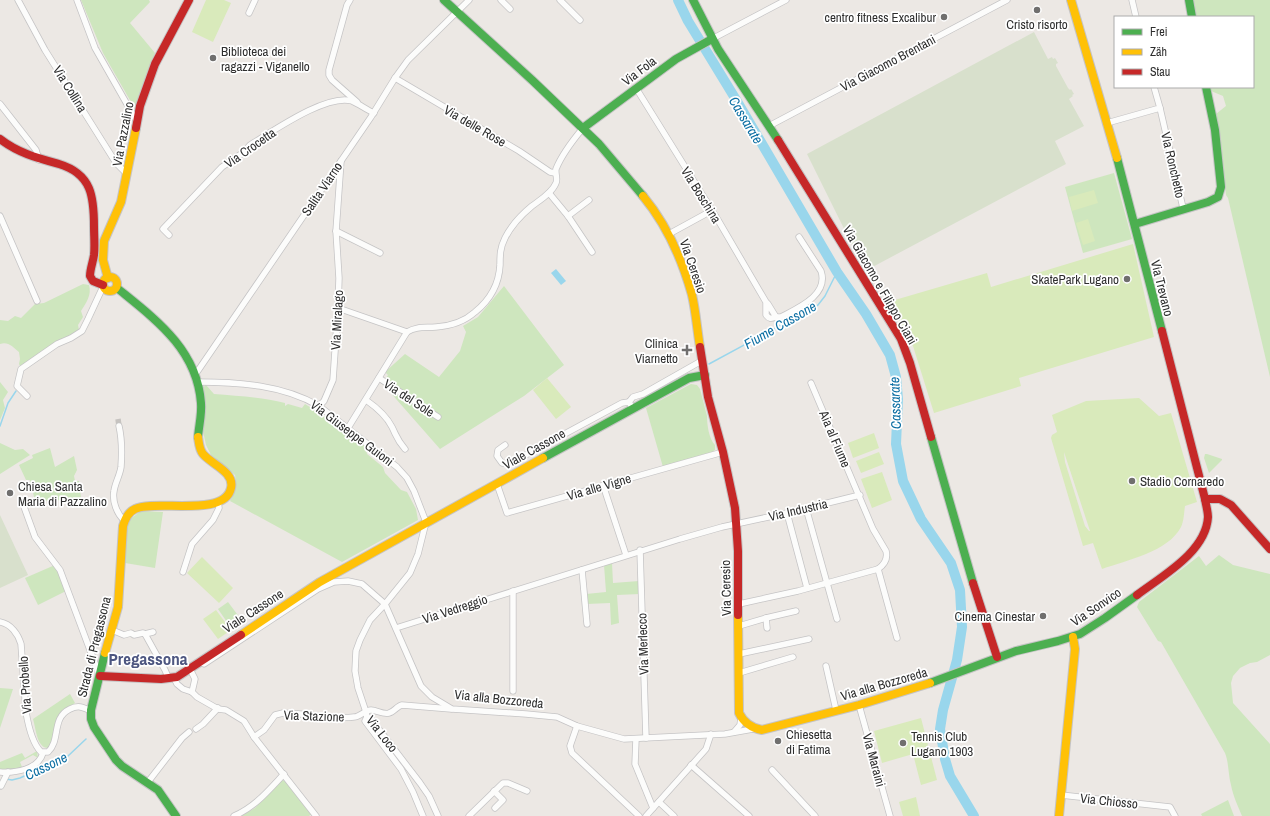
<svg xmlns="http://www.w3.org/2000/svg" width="1270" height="816" font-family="'Archivo Narrow',sans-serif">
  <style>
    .green { fill: #cee6be }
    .cemetery { fill: #d8e0cc }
    .pitch { fill: #d9eabb; fill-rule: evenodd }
    .water { fill: #99d6ec }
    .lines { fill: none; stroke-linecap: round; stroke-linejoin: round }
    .stream { stroke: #99d6ec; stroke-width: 1.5 }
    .river { stroke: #99d6ec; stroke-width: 10 }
    .street-tunnel { stroke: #c6c3c0; stroke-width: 5.5; stroke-dasharray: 5.5 3; stroke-linecap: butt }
    .street-casing { stroke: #c5c4c5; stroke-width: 7 }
    .fast-casing { stroke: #c5c4c5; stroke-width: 10 }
    .slow-casing { stroke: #c5c4c5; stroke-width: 10 }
    .jam-casing { stroke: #c5c4c5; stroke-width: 10 }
    .street { stroke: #fcfcfb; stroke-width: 5.5 }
    .fast { stroke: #4caf50; stroke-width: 8 }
    .slow { stroke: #ffc107; stroke-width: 8 }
    .jam { stroke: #c62828; stroke-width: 8 }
    .poi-dot { fill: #706f6e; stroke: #fff; stroke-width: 1.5 }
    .labels { text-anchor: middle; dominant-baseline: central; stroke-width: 3.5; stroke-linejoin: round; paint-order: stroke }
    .poi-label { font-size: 13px; fill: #2e2e2e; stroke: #fff; text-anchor: start }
    .street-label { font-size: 13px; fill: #2e2e2e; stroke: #fff }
    .water-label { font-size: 14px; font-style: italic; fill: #0d6fa3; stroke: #fff }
    .district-label { font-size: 17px; font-weight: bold; fill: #4d5680; stroke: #fff }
  </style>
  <rect width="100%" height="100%" fill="#ece8e4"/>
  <g class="green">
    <path d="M 81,0 L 149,0 L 150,2 L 130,23 L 155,53 L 135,109 L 103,53 Z"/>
    <path d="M 1192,0 L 1270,0 L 1270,377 L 1228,198 L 1226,195 L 1216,114 L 1226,106 L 1223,96 L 1211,91 L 1210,87 L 1253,87 L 1253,17 L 1196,17 Z"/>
    <path d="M 1114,173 L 1132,239 L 1083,253 L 1065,187 Z"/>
    <path d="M 83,284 L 89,285 C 92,295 86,303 81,311 L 83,317 L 78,325 L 79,330 L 49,349 L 20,366 L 19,364 L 20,359 L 19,352 C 13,347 8,341 0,344 L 0,320 L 8,321 L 15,316 L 21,318 L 35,304 L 44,303 Z"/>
    <path d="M 504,286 L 564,365 L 524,396 L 440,449 L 382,383 L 388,375 L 385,372 L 405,354 L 439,377 L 460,351 L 466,332 L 463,326 L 478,317 Z"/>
    <path d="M 0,382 L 8,392 L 3,400 L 5,408 L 0,420 Z"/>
    <path d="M 691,384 L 697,385 L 700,389 L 707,416 C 707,425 709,439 715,445 L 715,450 L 712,452 L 663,467 L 646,408 Z"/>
    <path d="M 206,385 L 214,394 C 238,396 262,397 285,403 L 285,406 L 288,404 L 302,408 L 305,404 L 364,441 L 367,454 L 383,467 L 385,473 L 401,490 L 407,492 L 416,509 L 418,520 L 342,562 L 230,501 C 235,494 237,484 235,475 L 211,455 L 206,445 L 203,431 L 205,408 L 202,388 Z"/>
    <path d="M 0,443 L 15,450 L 23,449 L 30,455 L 0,474 Z"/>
    <path d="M 50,448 L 55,467 L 74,456 L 77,470 L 74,476 L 75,481 L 79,481 L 81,498 L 67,500 L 35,501 L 30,480 L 26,480 L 19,465 L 33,458 L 32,455 Z"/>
    <path d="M 1205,454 L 1207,454 L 1222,459 L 1222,460 L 1209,473 L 1204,458 Z"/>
    <path d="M 141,511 L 163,512 L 155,568 L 125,563 L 127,525 L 129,520 Z"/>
    <path d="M 1219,555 L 1233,565 L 1270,574 L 1270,655 L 1257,662 L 1250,663 L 1240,668 L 1233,676 L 1231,683 L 1233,703 L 1270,744 L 1270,816 L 1242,816 C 1238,806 1233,796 1231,785 C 1228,774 1229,763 1225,753 L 1161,642 L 1158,641 L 1137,607 L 1139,602 L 1199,556 L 1206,566 Z"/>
    <path d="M 612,563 L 613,583 L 639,581 L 640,594 L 617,595 L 619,623 L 611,625 L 610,603 L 587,604 L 586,594 L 606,592 L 604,565 Z"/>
    <path d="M 55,565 L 66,591 L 38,605 L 25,578 Z"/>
    <path d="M 228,602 L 240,618 L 229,625 L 218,609 Z"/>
    <path d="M 0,688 L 13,689 L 0,728 Z"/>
    <path d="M 70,694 L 75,703 L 59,715 L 52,741 L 49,748 C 37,749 36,729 33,719 Z"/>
    <path d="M 37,751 L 38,758 L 33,755 L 20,762 L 22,767 L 13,771 L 0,769 L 0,762 L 22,753 L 25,758 Z"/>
    <path d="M 285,780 L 312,814 L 309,816 L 241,816 L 255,808 L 277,784 L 280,781 Z"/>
    <path d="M 1228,800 L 1234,816 L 1202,816 L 1201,814 Z"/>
  </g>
  <g class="cemetery">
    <path d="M 1034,32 L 1048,59 L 1052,57 L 1053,59 L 1055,58 L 1058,63 L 1056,64 L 1056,66 L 1068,88 L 1070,90 L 1071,89 L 1074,94 L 1072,95 L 1073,96 L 1069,99 L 1084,126 L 1055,141 L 1066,164 L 865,271 L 807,154 Z"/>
    <path d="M 0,515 L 28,575 L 0,588 Z"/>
  </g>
  <g class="pitch">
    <path d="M 206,0 L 224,0 L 231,3 L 213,42 L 192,32 Z"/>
    <path d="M 1094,190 L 1098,203 L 1072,211 L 1069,197 Z"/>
    <path d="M 1088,219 L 1095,241 L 1083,245 L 1076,223 Z"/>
    <path d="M 1133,244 L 1154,337 L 1019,378 L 1021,386 L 934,413 L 913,346 L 888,302 L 987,273 L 991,287 Z"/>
    <path d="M 547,378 L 571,407 L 556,419 L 533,390 Z"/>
    <path d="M 1139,398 L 1159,416 L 1171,413 L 1197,502 L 1185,506 C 1184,512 1184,521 1181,527 C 1168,552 1127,560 1102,569 L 1093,543 L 1083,546 L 1051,438 L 1052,435 L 1057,432 L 1052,415 L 1086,401 ZM 1064,452 L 1090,531 L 1089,531 L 1085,526 L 1065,462 Z"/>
    <path d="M 874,433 L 879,448 L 853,458 L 848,443 Z"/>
    <path d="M 879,452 L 884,464 L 861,473 L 856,461 Z"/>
    <path d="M 882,472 L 892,500 L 872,508 L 861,479 Z"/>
    <path d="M 202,557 L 233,588 L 219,603 L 187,573 Z"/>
    <path d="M 216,610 L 231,630 L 218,639 L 203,619 Z"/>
    <path d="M 921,718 L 937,780 L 921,785 L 913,754 L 882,763 L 874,731 Z"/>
    <path d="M 916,797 L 920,816 L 903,816 L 899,802 Z"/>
  </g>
  <path class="water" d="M 556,269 L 566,281 L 561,285 L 551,273 Z"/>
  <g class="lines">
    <g class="stream">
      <path d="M 709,364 L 818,305 L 825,296 L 837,272"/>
      <path d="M 0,426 L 8,403 L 16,391"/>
      <path d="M 6,779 L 12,780 L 20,778 L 68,756 L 86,739"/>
    </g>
    <path class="river" d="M 678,0 L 688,21 L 738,103 L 837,272 L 866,314 L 890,355 L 896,377 L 898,399 L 896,444 L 903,481 L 921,519 L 951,563 L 960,590 L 962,627 L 957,660 L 943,710 L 940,729 L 945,759 L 950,776 L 974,816"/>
    <path class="street-tunnel" d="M 118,419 L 119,426"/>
    <g class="street-casing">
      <g id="street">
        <path d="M 18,0 L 45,50 L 116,163 L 127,174"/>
        <path d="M 77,0 L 95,48 L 136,120"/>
        <path d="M 350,0 L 347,5 L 329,70 L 329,75 L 332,80 L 357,102"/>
        <path d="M 501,0 L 510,9"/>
        <path d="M 560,0 L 580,20"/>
        <path d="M 1132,0 L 1136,17"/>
        <path d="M 249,13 L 255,0"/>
        <path d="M 712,39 L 786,0"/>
        <path d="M 395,78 L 519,151 L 550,172 L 555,173"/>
        <path d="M 636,88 L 718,220 L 766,302 L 768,304 L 776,317 C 771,319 769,319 766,315 L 766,302"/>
        <path d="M 0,104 L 36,150 L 39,160"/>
        <path d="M 1160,108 L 1183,208 L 1188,207"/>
        <path d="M 1107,123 L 1160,108 L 1154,87"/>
        <path d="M 769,126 L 1007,0"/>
        <path d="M 549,193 L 568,216 L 592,252"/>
        <path d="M 0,216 L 37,301"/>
        <path d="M 568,216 L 589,200"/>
        <path d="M 336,231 L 380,253"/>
        <path d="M 669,234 L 711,211"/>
        <path d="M 169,235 L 163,229 L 222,167 L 244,152 L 250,145 C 272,132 327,93 352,101 C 359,104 367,110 374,113"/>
        <path d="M 338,308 L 407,332"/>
        <path d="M 776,317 L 781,317 C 798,308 829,295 821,271 L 799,237"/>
        <path d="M 195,375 L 371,117 L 395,78 L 408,60 L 469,0"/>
        <path d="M 379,378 L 438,417"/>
        <path d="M 197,382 C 239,382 283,385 319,406 L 397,467 L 407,478 L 414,491 L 426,522 L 418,554 L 410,573 L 385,604 L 370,620 L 360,640 L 356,651 L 355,671 L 358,688 L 366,712 L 367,717 L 365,721 L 401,769 L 413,792 L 423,816"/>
        <path d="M 27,396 L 17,386 L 21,369 L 57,344 L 71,338 L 82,331 L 88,319 L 101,291 L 104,288"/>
        <path d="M 366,400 C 376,407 386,415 392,427 C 397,437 397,440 405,449"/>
        <path d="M 629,402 L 633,397 L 643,394 L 703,360"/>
        <path d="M 319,406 L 324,401 L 333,380 L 338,308 L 339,278 L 336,231 L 341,161"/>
        <path d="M 119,426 C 122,439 122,453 121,467 C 120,475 115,483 114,491 C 112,501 117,514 124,520"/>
        <path d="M 348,428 L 407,332 C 417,326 425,328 436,327 C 450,326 465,321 475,312 C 490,300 499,284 500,265 C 500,255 500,248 505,238 C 511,226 521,215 532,206 C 540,200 552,193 556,183 C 558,179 555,174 556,169 C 562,154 573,140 583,128"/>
        <path d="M 505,445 L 498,450 L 497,456 L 502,463 L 509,464 L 622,403 L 629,402 L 633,409"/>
        <path d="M 497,484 L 507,513 L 723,452"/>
        <path d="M 603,485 L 626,555"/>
        <path d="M 23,504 L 35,537 L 60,570 L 99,674"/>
        <path d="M 806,508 L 837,619"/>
        <path d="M 787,513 L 807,588"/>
        <path d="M 640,550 L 646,738"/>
        <path d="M 878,569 L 897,638"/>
        <path d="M 582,570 L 587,624"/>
        <path d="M 183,572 L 192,544 L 213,520 L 219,508 L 218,501"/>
        <path d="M 739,604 L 798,591 L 878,569 C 884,565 888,559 886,551 L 873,529 L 811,383"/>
        <path d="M 766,618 L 767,628"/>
        <path d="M 0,622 C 11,624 18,634 21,644 L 26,712 C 28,724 32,743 41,752 L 48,752 C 61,740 51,718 70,709 C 78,705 83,707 91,711"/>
        <path d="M 739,626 L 766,618 L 796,611"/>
        <path d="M 396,628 L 680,539 L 722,527 L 787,513 L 860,495"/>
        <path d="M 112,630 L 124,635 L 131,633 L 134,635 L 143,633 L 145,634 L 165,670 L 169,679"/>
        <path d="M 145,634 L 153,632"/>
        <path d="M 739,654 L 809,639"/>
        <path d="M 198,662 L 204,664 L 318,589 L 334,582 L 348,581 L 362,584 L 385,604 L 421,686 L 432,697 L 452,709 L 526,714 L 557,717 L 577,726 L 624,739 L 725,734 L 753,729"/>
        <path d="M 826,666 L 836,710"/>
        <path d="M 190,669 L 195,679 L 192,692"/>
        <path d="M 739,673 L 793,657"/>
        <path d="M 174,678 L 177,684 L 183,689 L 192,692 L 197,697 L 218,709 L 226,710 L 244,721 L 254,737 L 316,816"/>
        <path d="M 513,691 L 513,591"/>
        <path d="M 859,705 L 890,816"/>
        <path d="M 367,717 L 371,719 L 420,783 L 429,796 L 438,816"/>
        <path d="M 577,726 L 570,746 L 572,753 L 639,816"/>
        <path d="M 196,729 L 203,724 L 218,708"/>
        <path d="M 734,732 L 740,725 L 741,718"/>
        <path d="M 254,737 L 264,730 L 275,715 L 283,713 C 306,713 331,720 354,717 C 360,717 365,710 371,710 C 377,710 383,715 389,713 C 394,712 397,706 402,705 L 451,709"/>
        <path d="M 636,739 L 635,764 L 653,808"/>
        <path d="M 691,765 L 749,816"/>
        <path d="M 772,770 L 815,816"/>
        <path d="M 0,772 C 15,773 38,770 43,753"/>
        <path d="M 148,782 L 182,738 L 189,732"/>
        <path d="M 1,786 L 8,772"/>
        <path d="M 494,791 L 503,800 L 495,808"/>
        <path d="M 1061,795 L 1170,807 L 1175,816"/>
        <path d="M 659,802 L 674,816"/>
        <path d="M 234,816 C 255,807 268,791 284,774"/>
        <path d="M 469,816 L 503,783 L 508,783 L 527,791"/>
        <path d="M 646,816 L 706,749 L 711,734"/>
      </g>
    </g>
    <g class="fast-casing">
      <g id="fast">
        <path d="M 444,0 L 532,80 L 599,144 L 643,196"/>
        <path d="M 693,0 L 718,49 L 778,140"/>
        <path d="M 1189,0 L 1192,17"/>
        <path d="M 583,128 L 676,59 L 712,39"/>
        <path d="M 1117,158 L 1162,331"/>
        <path d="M 1135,224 L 1208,202 L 1218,197 L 1221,187 L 1215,130 L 1206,87"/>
        <path d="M 117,288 C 155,319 197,349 201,403 C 202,414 199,425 198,437"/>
        <path d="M 931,437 L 973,583"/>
        <path d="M 543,458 L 689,378 L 705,375"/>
        <path d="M 105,653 L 91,710 L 91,719 L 94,727 L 116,760 L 122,766 L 158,790 L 176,816"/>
        <path d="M 930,683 L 1016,651 L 1058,641 L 1080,634 L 1105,618 L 1137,595"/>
      </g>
    </g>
    <g class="slow-casing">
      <g id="slow">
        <path d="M 1071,0 L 1117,158"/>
        <path d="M 643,196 C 667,225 682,259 692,295 C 696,312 697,330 700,347"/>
        <circle cx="110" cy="284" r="7"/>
        <path d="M 108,278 L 103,260 L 104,241 L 121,202 L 136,128"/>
        <path d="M 738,615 L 739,713 C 744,723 751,728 762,730 L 859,705 L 930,683"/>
        <path d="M 241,635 L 320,582 L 543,458"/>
        <path d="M 105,653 L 118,607 L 123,526 C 125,519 128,512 135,509 C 155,499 225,518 231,488 C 235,472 211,464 203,454 C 199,449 199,443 198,437"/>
        <path d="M 1059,816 L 1075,649 L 1073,637"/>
      </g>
    </g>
    <g class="jam-casing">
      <g id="jam">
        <path d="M 136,128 L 140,106 L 155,64 L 189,0"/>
        <path d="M 0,139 C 18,153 37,158 59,164 C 92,174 94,197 94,227 C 94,236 95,246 94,255 C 93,262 90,269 90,276 L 93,281 L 103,285"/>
        <path d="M 778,140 L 901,339 L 910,363 L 931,437"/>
        <path d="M 700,347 L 708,397 L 723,452 L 735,508 L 738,551 L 738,615"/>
        <path d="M 1205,499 L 1220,499 L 1231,505 L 1270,549"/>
        <path d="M 973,583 L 997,657"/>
        <path d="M 1137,595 C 1162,576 1206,552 1208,517 C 1208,512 1206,505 1205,499 L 1162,331"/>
        <path d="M 100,676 L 161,679 L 177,677 L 241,635"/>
      </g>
    </g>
    <use href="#street" class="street"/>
    <use href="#fast" class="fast"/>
    <use href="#slow" class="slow"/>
    <use href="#jam" class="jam"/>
  </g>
  <g class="poi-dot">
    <circle cx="1037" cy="10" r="4"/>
    <circle cx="944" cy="17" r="4"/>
    <circle cx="213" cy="58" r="4"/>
    <circle cx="1127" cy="279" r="4"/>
    <path d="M685 344h4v4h4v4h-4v4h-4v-4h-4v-4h4z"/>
    <circle cx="1132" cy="481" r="4"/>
    <circle cx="10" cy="493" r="4"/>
    <circle cx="1043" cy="616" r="4"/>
    <circle cx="778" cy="741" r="4"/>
    <circle cx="903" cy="743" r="4"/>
  </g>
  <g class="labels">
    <g class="poi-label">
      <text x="936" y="17" text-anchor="end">centro fitness Excalibur</text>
      <text x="1037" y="24" text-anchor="middle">Cristo risorto</text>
      <text x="221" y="51">Biblioteca dei<tspan x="221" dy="15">ragazzi - Viganello</tspan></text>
      <text x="1119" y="279" text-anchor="end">SkatePark Lugano</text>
      <text x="678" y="343" text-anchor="end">Clinica<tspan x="678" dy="15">Viarnetto</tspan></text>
      <text x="1140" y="481">Stadio Cornaredo</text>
      <text x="18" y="486">Chiesa Santa<tspan x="18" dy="15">Maria di Pazzalino</tspan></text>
      <text x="1035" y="616" text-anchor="end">Cinema Cinestar</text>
      <text x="786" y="734">Chiesetta<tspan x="786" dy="15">di Fatima</tspan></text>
      <text x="911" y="736">Tennis Club<tspan x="911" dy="15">Lugano 1903</tspan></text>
    </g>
    <g class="street-label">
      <text transform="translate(888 63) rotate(-28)">Via Giacomo Brentani</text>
      <text transform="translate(639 71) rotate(-37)">Via Fola</text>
      <text transform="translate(70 89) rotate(58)">Via Collina</text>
      <text transform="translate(475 126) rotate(30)">Via delle Rose</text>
      <text transform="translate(123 134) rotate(-79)">Via Pazzalino</text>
      <text transform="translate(250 148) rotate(-35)">Via Crocetta</text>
      <text transform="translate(1173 165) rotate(77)">Via Ronchetto</text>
      <text transform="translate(322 189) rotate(-56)">Salita Viarno</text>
      <text transform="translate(701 195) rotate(58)">Via Boschina</text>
      <text transform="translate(693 266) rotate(71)">Via Ceresio</text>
      <text transform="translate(880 285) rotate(60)">Via Giacomo e Filippo Ciani</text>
      <text transform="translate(1162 288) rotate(76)">Via Trevano</text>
      <text transform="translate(337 320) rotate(-87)">Via Miralago</text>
      <text transform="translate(409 398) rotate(33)">Via del Sole</text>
      <text transform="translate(352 433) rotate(37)">Via Giuseppe Guioni</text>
      <text transform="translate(835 439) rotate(67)">Aia al Fiume</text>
      <text transform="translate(534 449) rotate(-29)">Viale Cassone</text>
      <text transform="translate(599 487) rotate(-16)">Via alle Vigne</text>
      <text transform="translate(798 510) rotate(-13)">Via Industria</text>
      <text transform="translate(726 588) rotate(-91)">Via Ceresio</text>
      <text transform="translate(1096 607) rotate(-34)">Via Sonvico</text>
      <text transform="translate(455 609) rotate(-18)">Via Vedreggio</text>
      <text transform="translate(253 611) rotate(-33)">Viale Cassone</text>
      <text transform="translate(643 644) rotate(-92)">Via Merlecco</text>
      <text transform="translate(94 647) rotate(-76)">Strada di Pregassona</text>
      <text transform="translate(884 684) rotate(-16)">Via alla Bozzoreda</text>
      <text transform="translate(25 685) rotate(-94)">Via Probello</text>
      <text transform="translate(499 699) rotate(6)">Via alla Bozzoreda</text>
      <text transform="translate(314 716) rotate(2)">Via Stazione</text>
      <text transform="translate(382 734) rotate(52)">Via Loco</text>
      <text transform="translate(874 760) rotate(75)">Via Maraini</text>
      <text transform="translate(1109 801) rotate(6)">Via Chiosso</text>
    </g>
    <g class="water-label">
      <text transform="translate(746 120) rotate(59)">Cassarate</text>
      <text transform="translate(780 325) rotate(-30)">Fiume Cassone</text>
      <text transform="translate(895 403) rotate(-92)">Cassarate</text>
      <text transform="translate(46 766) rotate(-26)">Cassone</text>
    </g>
    <g class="district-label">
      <text x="148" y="658">Pregassona</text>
    </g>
  </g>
  <rect x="1114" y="16" width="140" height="72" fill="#ffffff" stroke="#ababab"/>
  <rect x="1122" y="29" width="20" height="6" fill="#4caf50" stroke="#ababab"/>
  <text x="1150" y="36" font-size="12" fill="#2e2e2e">Frei</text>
  <rect x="1122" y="49" width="20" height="6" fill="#ffc107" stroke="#ababab"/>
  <text x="1150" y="56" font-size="12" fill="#2e2e2e">Zäh</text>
  <rect x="1122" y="69" width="20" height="6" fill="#c62828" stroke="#ababab"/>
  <text x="1150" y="76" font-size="12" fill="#2e2e2e">Stau</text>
</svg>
